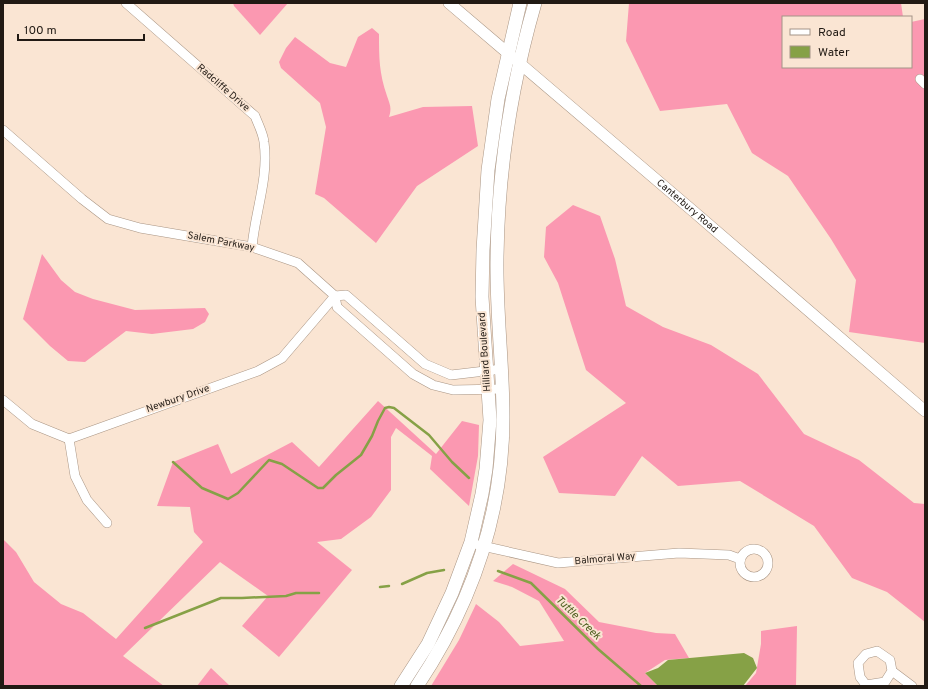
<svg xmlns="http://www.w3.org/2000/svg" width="928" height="689" font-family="Overpass,sans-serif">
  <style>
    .forest { fill: #fb98b1 }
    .water { fill: #86a146 }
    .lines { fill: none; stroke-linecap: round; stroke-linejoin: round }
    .stream { stroke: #86a146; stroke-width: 2.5 }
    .minor-casing { stroke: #a99584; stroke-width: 10 }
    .tertiary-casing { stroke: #a99584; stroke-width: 12 }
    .secondary-casing { stroke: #a99584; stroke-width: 14 }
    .minor { stroke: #fff; stroke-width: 9 }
    .tertiary { stroke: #fff; stroke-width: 11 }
    .secondary { stroke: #fff; stroke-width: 13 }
    .labels { text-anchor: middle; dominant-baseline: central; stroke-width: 4; stroke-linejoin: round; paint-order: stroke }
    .street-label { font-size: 10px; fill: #211a14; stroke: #fae5d3 }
    .water-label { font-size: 11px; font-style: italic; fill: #4c5f1f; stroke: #fae5d3 }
  </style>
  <rect width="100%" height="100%" fill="#fae5d3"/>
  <g class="forest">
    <path d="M 233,3 L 288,3 L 260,35 L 234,6 Z"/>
    <path d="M 629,3 L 901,3 L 903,17 L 783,17 L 783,67 L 911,67 L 911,22 L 925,19 L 925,343 L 849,332 L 856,280 L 831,239 L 788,176 L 752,153 L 727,104 L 660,111 L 626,41 Z"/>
    <path d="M 372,28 L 379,34 C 379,58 379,73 387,96 C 390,105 392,108 389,117 L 423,107 L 472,106 L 478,146 L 417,186 L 376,243 L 324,198 L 315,194 L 326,127 L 320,103 L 281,68 L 279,62 L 286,48 L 295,37 L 330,63 L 346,67 L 358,37 Z"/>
    <path d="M 573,205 L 600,216 L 615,259 L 626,306 L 663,327 L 711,345 L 758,374 L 804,434 L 859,460 L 914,503 L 925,504 L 925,622 L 887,592 L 852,578 L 814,526 L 740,481 L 678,486 L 642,456 L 615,496 L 559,493 L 543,457 L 626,403 L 586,370 L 558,283 L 544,257 L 546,227 Z"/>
    <path d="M 42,254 L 61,280 L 75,292 L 93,299 L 135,310 L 205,308 L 209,314 L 205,322 L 193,329 L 152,334 L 126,331 L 85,362 L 68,361 L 50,346 L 23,319 Z"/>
    <path d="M 378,401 L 436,454 L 462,421 L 479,425 L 478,456 L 469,506 L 430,469 L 432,456 L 396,428 L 391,437 L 391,490 L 371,517 L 341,539 L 317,542 L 352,570 L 279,657 L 242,626 L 268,596 L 220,562 L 123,656 L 164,686 L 3,686 L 3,539 L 16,552 L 34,582 L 61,604 L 83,613 L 116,639 L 203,542 L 194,532 L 190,507 L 157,506 L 173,462 L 218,444 L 231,474 L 292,442 L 319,467 Z"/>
    <path d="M 513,564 L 565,589 L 599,622 L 656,633 L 675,634 L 689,658 L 665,660 L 645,673 L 658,686 L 431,686 L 459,640 L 476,604 L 499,622 L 520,646 L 564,641 L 539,601 L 512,587 L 493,581 Z"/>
    <path d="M 797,626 L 796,686 L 745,686 L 756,673 L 761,644 L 761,631 Z"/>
    <path d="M 211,668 L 230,686 L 197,686 Z"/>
  </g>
  <path class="water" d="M 744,653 L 753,658 L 757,668 L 743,686 L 658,686 L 645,673 L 658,668 L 668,660 Z"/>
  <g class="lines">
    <g class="stream">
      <path d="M 173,462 L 202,488 L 228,499 L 238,493 L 269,460 L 282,464 L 318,488 L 323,488 L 336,475 L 361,455 L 372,436 L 378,421 L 385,408 L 389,407 L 394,408 L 429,435 L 452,462 L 469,478"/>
      <path d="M 498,571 L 531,583 L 598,649 L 641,686"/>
      <path d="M 402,584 L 427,573 L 444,570"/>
      <path d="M 380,587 L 389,586"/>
      <path d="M 145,628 L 221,598 L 242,598 L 286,596 L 296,593 L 319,593"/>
    </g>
    <g class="minor-casing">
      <g id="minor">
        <path d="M 126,3 L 255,116 C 258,124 263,133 264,142 C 269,178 255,212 252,247"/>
        <path d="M 920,79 L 925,84"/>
        <path d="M 3,130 L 82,199 L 108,219 L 140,228 L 252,247 L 298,263 L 335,296"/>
        <path d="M 335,296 L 337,307 L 413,374 L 433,385 L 453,390 L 503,389"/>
        <path d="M 335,296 L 346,295 L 425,364 L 451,375 L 502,369"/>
        <path d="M 3,400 L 32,424 L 69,439 L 258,371 L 282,358 L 335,296"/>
        <path d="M 69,439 L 75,476 L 87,500 L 107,523"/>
        <path d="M 478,545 L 558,563 L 679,553 L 729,555 L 740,559"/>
        <circle cx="754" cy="563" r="14"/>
        <path d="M 892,671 L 885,682 L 866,685 L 860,677 L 858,663 L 866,654 L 877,651 L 890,660 L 892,671 L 912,686"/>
      </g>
    </g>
    <g class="tertiary-casing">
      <g id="tertiary">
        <path id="s1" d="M 449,3 L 693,211 L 925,411"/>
      </g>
    </g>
    <g class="secondary-casing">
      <g id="secondary">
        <path d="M 401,686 L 428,644 L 452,593 L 471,542 L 482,494 L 486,469 L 490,420 L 482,297 L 483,250 L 488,170 L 498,99 L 520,3"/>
        <path d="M 417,686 C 471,605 503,515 503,417 C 503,364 496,311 497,258 C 498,172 511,86 535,3"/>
      </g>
    </g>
    <use href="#minor" class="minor"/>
    <use href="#tertiary" class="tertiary"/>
    <use href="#secondary" class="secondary"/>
  </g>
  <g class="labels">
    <g class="street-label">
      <text transform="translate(223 88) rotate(41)">Radcliffe Drive</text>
      <text stroke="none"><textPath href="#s1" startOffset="313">Canterbury Road</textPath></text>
      <text transform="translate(221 242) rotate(11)">Salem Parkway</text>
      <text transform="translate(485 352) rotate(-94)">Hilliard Boulevard</text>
      <text transform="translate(178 399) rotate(-19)">Newbury Drive</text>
      <text transform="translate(605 559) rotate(-5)">Balmoral Way</text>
    </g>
    <g class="water-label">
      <text transform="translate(578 618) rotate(44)">Tuttle Creek</text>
    </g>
  </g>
  <rect width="928" height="689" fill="none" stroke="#211a14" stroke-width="8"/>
  <rect x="782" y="16" width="130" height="52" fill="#fae5d3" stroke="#a39487"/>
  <rect x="790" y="29" width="20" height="6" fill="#ffffff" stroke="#a39487"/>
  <text x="818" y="36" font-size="12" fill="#211a14">Road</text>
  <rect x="790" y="46" width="20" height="12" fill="#86a146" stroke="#a39487"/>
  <text x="818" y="56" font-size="12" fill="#211a14">Water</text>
  <path d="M18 34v6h126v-6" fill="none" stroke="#211a14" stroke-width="2"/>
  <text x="24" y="34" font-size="12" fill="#211a14" stroke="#fae5d3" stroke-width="3" paint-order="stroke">100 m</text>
</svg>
